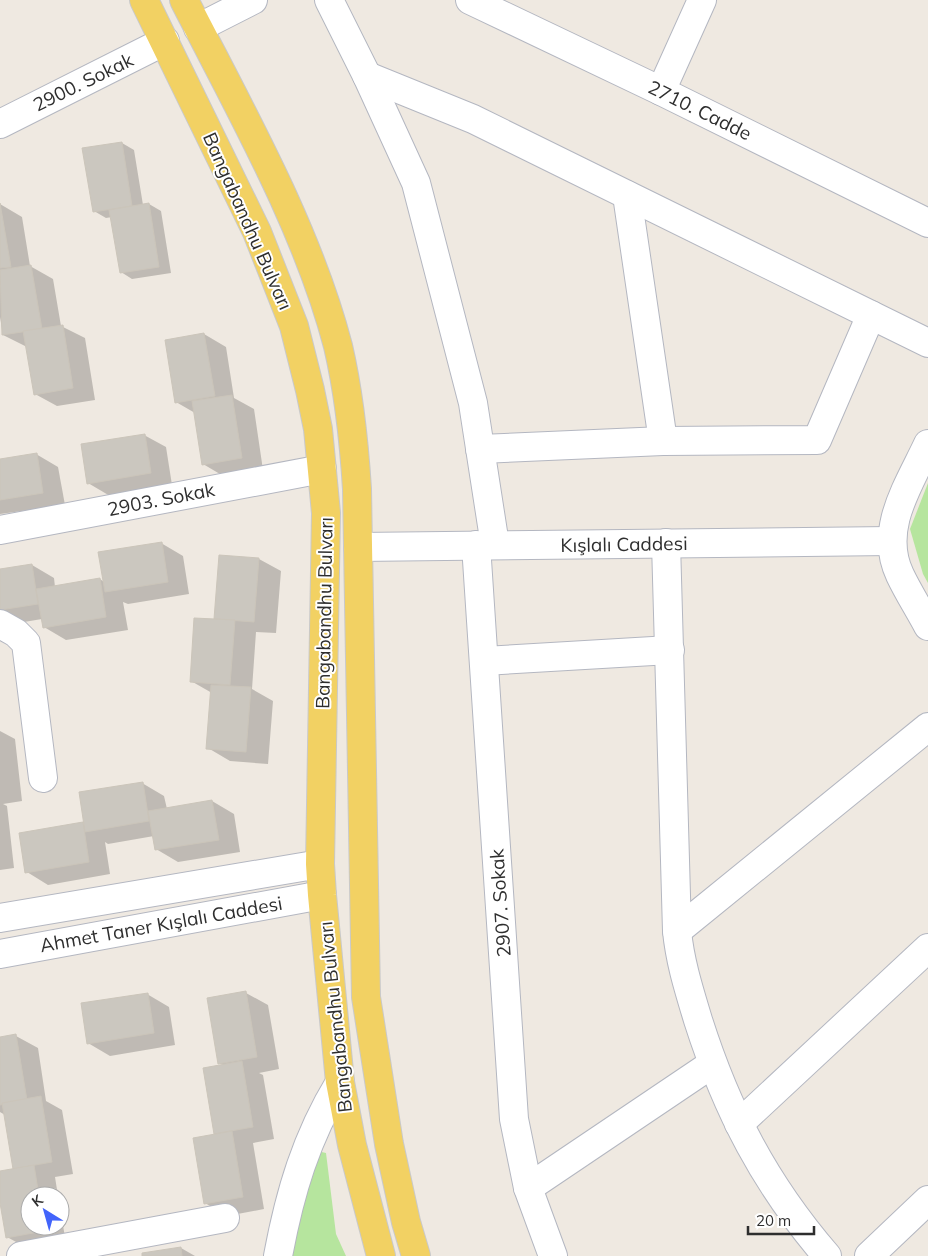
<svg xmlns="http://www.w3.org/2000/svg" width="928" height="1256" font-family="Mulish,sans-serif">
  <style>
    .green { fill: #b6e59e }
    .shadow { fill: #0003 }
    .building { fill: #cbc7bf; stroke: #cbc5ba }
    .lines { fill: none; stroke-linecap: round; stroke-linejoin: round }
    .minor-casing { stroke: #b4b7c1; stroke-width: 30 }
    .major-casing { stroke: #c9c9c9; stroke-width: 30 }
    .minor { stroke: #fff; stroke-width: 28 }
    .major { stroke: #f2d163; stroke-width: 28 }
    .labels { text-anchor: middle; dominant-baseline: central; stroke-width: 4; stroke-linejoin: round; paint-order: stroke }
    .street-label { font-size: 19px; fill: #2e2e2e; stroke: #fff }
  </style>
  <rect width="100%" height="100%" fill="#efe9e1"/>
  <g class="green">
    <path d="M 928,483 L 928,583 L 923,574 L 910,529 Z"/>
    <path d="M 313,1150 L 326,1153 L 336,1234 L 346,1256 L 290,1256 Z"/>
  </g>
  <g class="shadow">
    <path d="M 122,143 L 134,150 L 143,205 L 149,204 L 161,211 L 171,273 L 132,279 L 121,272 L 112,217 L 106,218 L 94,211 Z"/>
    <path d="M 0,204 L 22,217 L 30,266 L 53,279 L 61,326 L 85,338 L 95,400 L 57,406 L 35,394 L 27,347 L 3,335 L 0,317 Z"/>
    <path d="M 204,334 L 226,347 L 234,398 L 254,409 L 263,470 L 225,477 L 203,464 L 195,413 L 176,402 Z"/>
    <path d="M 144,435 L 166,447 L 172,485 L 110,496 L 88,483 Z"/>
    <path d="M 36,454 L 58,467 L 65,505 L 0,514 L 0,461 Z"/>
    <path d="M 161,543 L 183,556 L 189,594 L 128,604 L 123,602 L 128,630 L 66,640 L 44,627 L 42,619 L 0,626 L 0,570 L 32,565 L 54,578 L 55,587 L 100,579 L 104,582 Z"/>
    <path d="M 259,559 L 281,571 L 276,633 L 256,632 L 252,689 L 273,701 L 268,764 L 230,761 L 208,748 L 212,693 L 191,681 L 215,620 Z"/>
    <path d="M 0,731 L 15,739 L 22,801 L 3,804 L 7,806 L 14,868 L 0,870 Z"/>
    <path d="M 142,783 L 164,796 L 167,809 L 212,801 L 234,814 L 240,852 L 178,862 L 156,849 L 154,836 L 108,844 L 105,842 L 110,874 L 48,885 L 27,872 L 82,824 L 86,826 Z"/>
    <path d="M 246,993 L 268,1005 L 279,1069 L 259,1073 L 263,1075 L 274,1139 L 253,1143 L 264,1209 L 227,1216 L 205,1203 L 215,1135 L 204,1069 L 224,1066 L 220,1063 Z"/>
    <path d="M 147,994 L 169,1007 L 175,1045 L 110,1056 L 88,1043 Z"/>
    <path d="M 16,1036 L 38,1048 L 46,1101 L 62,1110 L 73,1174 L 55,1177 L 58,1196 L 30,1196 L 30,1226 L 60,1226 L 60,1208 L 66,1243 L 29,1249 L 7,1237 L 0,1196 L 0,1172 L 14,1169 L 5,1115 L 0,1112 L 0,1038 Z"/>
    <path d="M 181,1248 L 195,1256 L 143,1256 Z"/>
  </g>
  <g class="building">
    <path d="M 122,142 L 132,206 L 93,212 L 82,148 Z"/>
    <path d="M 0,203 L 11,267 L 0,268 Z"/>
    <path d="M 149,203 L 159,267 L 120,273 L 109,210 Z"/>
    <path d="M 31,265 L 42,329 L 2,335 L 0,270 Z"/>
    <path d="M 63,325 L 73,388 L 34,395 L 23,331 Z"/>
    <path d="M 204,333 L 215,396 L 175,403 L 165,340 Z"/>
    <path d="M 232,395 L 242,458 L 202,465 L 192,401 Z"/>
    <path d="M 145,434 L 151,473 L 87,484 L 81,444 Z"/>
    <path d="M 37,453 L 43,493 L 0,500 L 0,459 Z"/>
    <path d="M 162,542 L 168,582 L 105,592 L 98,552 Z"/>
    <path d="M 219,555 L 259,558 L 254,622 L 214,619 Z"/>
    <path d="M 32,564 L 38,604 L 0,610 L 0,569 Z"/>
    <path d="M 100,578 L 106,617 L 43,628 L 36,589 Z"/>
    <path d="M 194,618 L 235,620 L 230,685 L 190,682 Z"/>
    <path d="M 211,685 L 251,687 L 246,752 L 206,749 Z"/>
    <path d="M 143,782 L 149,821 L 85,832 L 79,792 Z"/>
    <path d="M 212,800 L 219,840 L 155,850 L 148,811 Z"/>
    <path d="M 83,822 L 89,862 L 25,873 L 19,833 Z"/>
    <path d="M 246,991 L 257,1057 L 218,1064 L 207,998 Z"/>
    <path d="M 148,993 L 154,1033 L 87,1044 L 81,1003 Z"/>
    <path d="M 16,1034 L 27,1100 L 0,1105 L 0,1037 Z"/>
    <path d="M 242,1061 L 253,1127 L 214,1134 L 203,1068 Z"/>
    <path d="M 41,1096 L 52,1162 L 13,1169 L 2,1103 Z"/>
    <path d="M 232,1131 L 243,1197 L 204,1204 L 193,1138 Z"/>
    <path d="M 34,1165 L 39,1196 L 30,1196 L 30,1226 L 44,1226 L 44,1231 L 6,1238 L 0,1203 L 0,1171 Z"/>
    <path d="M 181,1247 L 182,1256 L 142,1256 L 142,1253 Z"/>
  </g>
  <g class="lines">
    <g class="minor-casing">
      <g id="minor">
        <path d="M 329,0 L 367,76 L 416,183 L 473,403 L 495,545"/>
        <path d="M 470,0 L 661,91 L 928,223"/>
        <path d="M 198,28 L 253,0"/>
        <path d="M 367,76 L 473,119 L 871,315"/>
        <path d="M 661,91 L 702,0"/>
        <path d="M 0,124 L 165,41"/>
        <path d="M 627,195 L 663,441"/>
        <path d="M 928,444 C 909,485 878,529 900,575 C 908,592 919,609 928,626"/>
        <path d="M 480,449 L 663,441 L 817,440 L 871,315 L 928,343"/>
        <path d="M 0,530 L 322,469"/>
        <path d="M 666,543 L 677,931 C 680,962 689,990 698,1020 C 727,1111 765,1184 827,1256"/>
        <path d="M 476,545 L 514,1119 L 528,1188 L 553,1256"/>
        <path d="M 358,547 L 891,541"/>
        <path d="M 0,624 L 16,633 L 26,643 L 43,778"/>
        <path d="M 484,661 L 670,650"/>
        <path d="M 0,918 L 320,864"/>
        <path d="M 677,931 L 928,727"/>
        <path d="M 0,954 L 322,895"/>
        <path d="M 739,1124 L 928,948"/>
        <path d="M 528,1188 L 712,1064"/>
        <path d="M 21,1256 L 225,1218"/>
        <path d="M 278,1256 C 290,1192 306,1138 340,1082"/>
        <path d="M 869,1256 L 928,1200"/>
      </g>
    </g>
    <g class="major-casing">
      <g id="major">
        <path d="M 144,0 L 257,232 L 294,326 L 310,390 L 318,429 L 326,513 L 320,864 L 322,895 L 340,1082 L 352,1145 L 381,1256"/>
        <path d="M 184,0 C 240,110 307,227 338,346 C 349,393 354,441 357,489 L 366,997 L 389,1144 L 406,1222 L 416,1256"/>
      </g>
    </g>
    <use href="#minor" class="minor"/>
    <use href="#major" class="major"/>
  </g>
  <g class="labels">
    <g class="street-label">
      <text transform="translate(83 82) rotate(-26)">2900. Sokak</text>
      <text transform="translate(700 110) rotate(26)">2710. Cadde</text>
      <text transform="translate(248 221) rotate(66)">Bangabandhu Bulvarı</text>
      <text transform="translate(161 499) rotate(-11)">2903. Sokak</text>
      <text transform="translate(624 544) rotate(-1)">Kışlalı Caddesi</text>
      <text transform="translate(324 613) rotate(-89)">Bangabandhu Bulvarı</text>
      <text transform="translate(500 903) rotate(-94)">2907. Sokak</text>
      <text transform="translate(161 924) rotate(-10)">Ahmet Taner Kışlalı Caddesi</text>
      <text transform="translate(335 1017) rotate(-96)">Bangabandhu Bulvarı</text>
    </g>
  </g>
  <g transform="translate(45 1211) rotate(323)"><circle r="24" fill="#ffffff" stroke="#ababab"/>
  <path d="M0-4L9 19L0 12L-9 19Z" fill="#4264fb"/>
  <text y="-8" font-size="14" font-weight="bold" text-anchor="middle" fill="#2e2e2e">K</text>
  </g>
  <path d="M748 1226v8h66v-8" fill="none" stroke="#2e2e2e" stroke-width="2.5"/>
  <text x="756" y="1226" font-size="15" fill="#2e2e2e" stroke="#ffffff" stroke-width="4" paint-order="stroke">20 m</text>
</svg>
